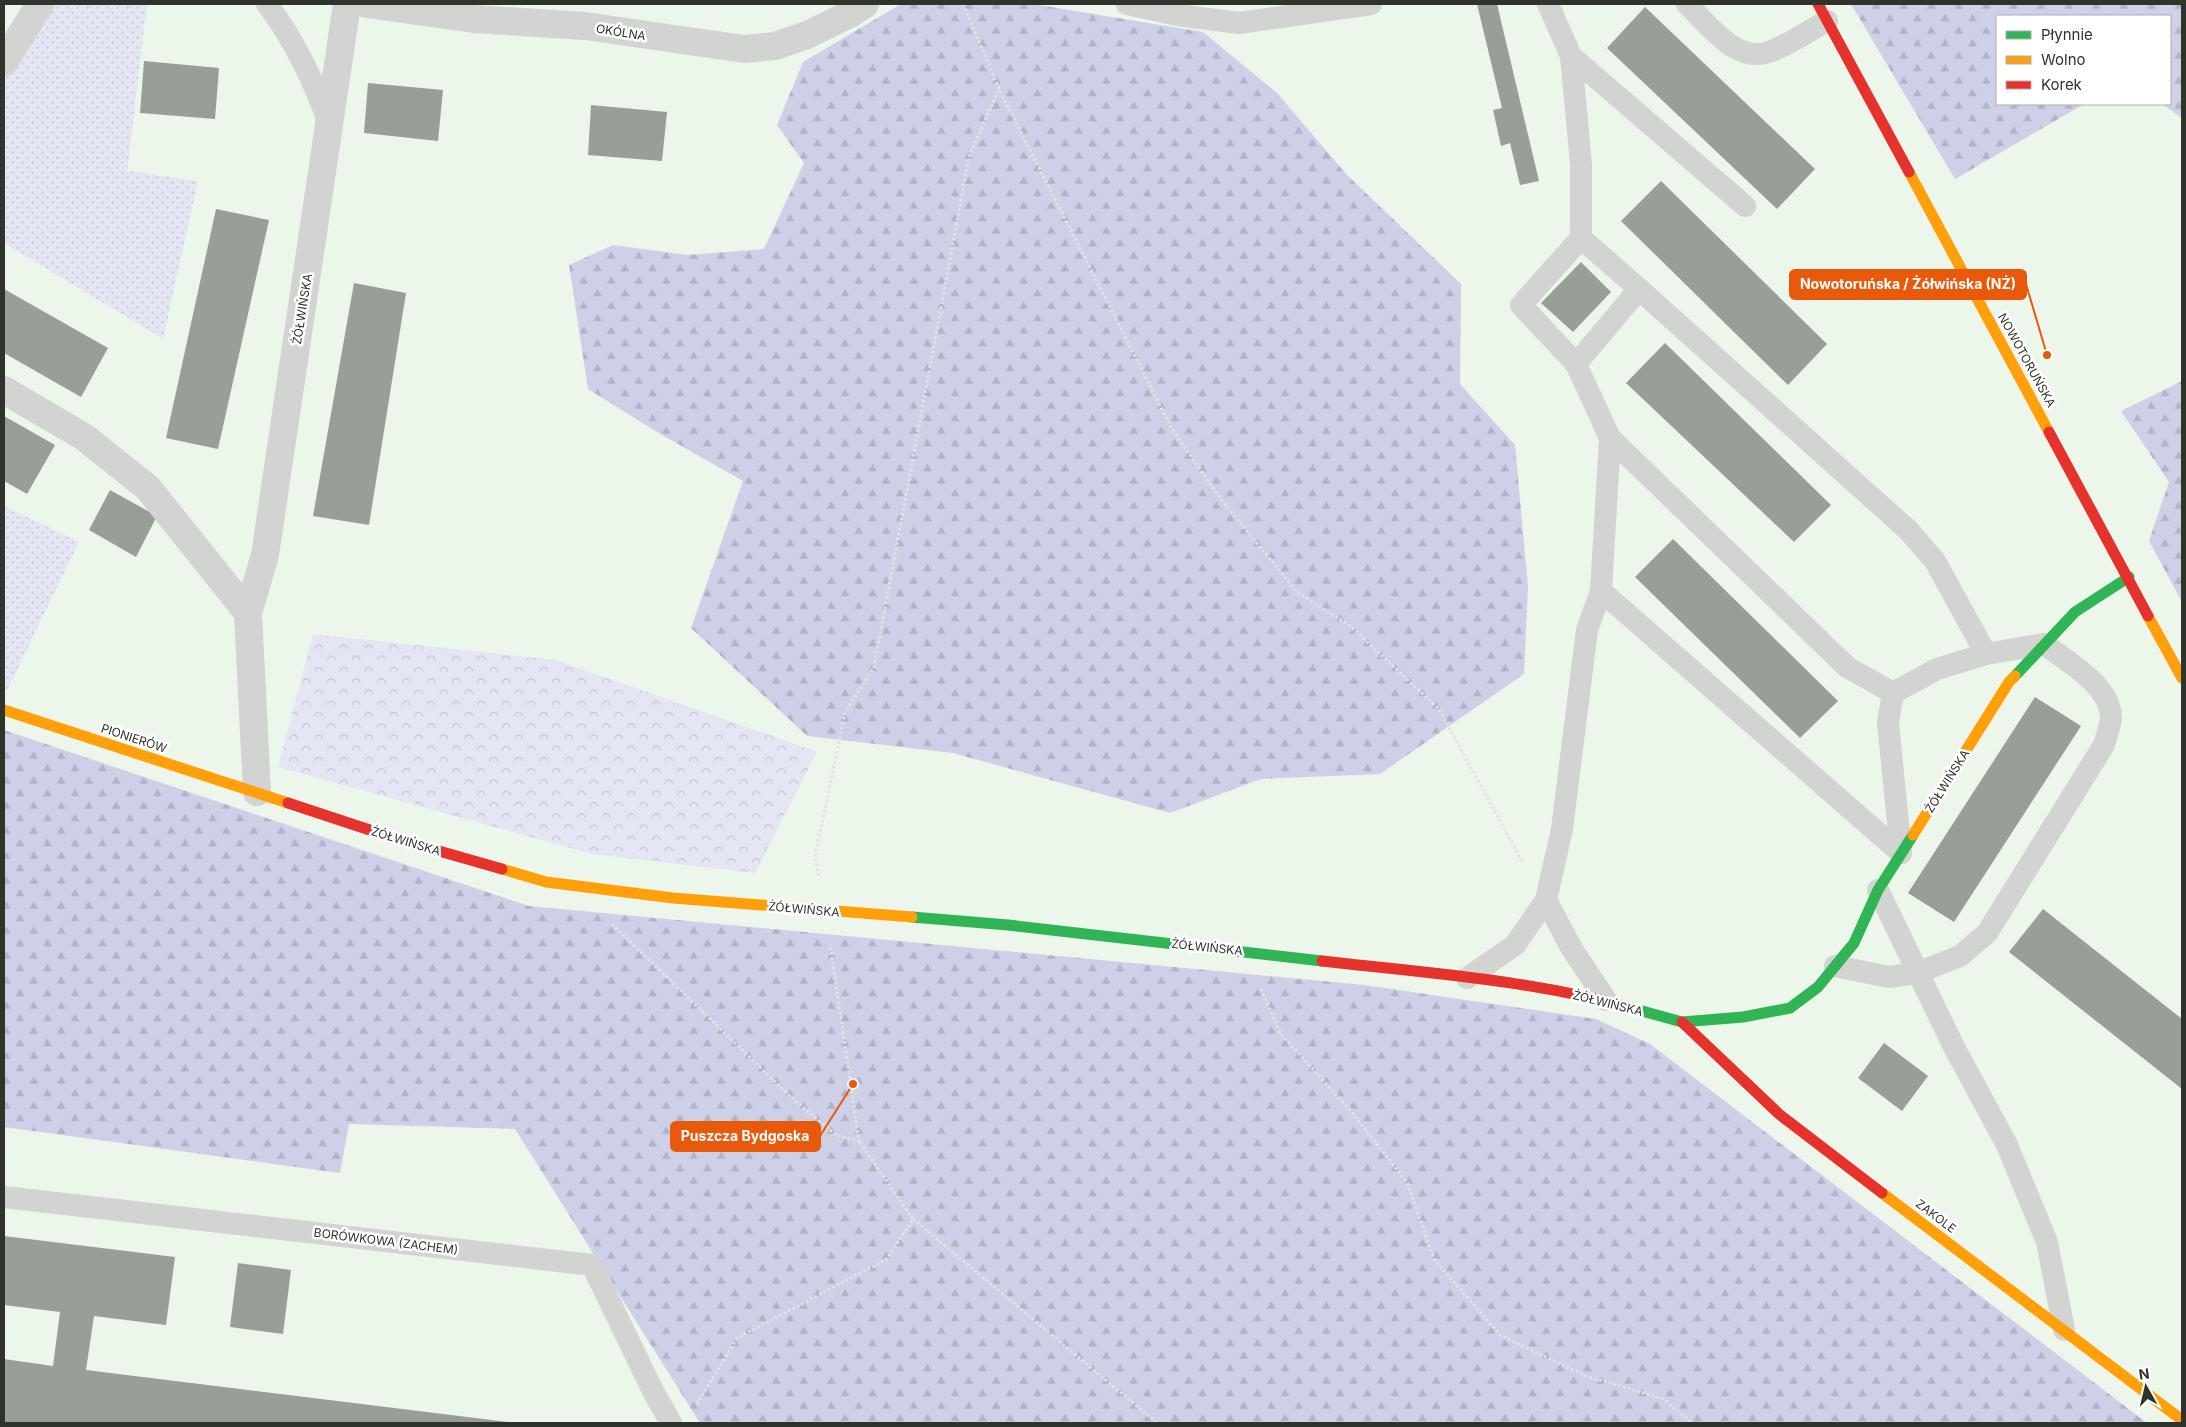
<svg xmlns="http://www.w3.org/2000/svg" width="2186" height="1427" font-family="Inter,sans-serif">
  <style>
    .forest { fill: url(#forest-firs) }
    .park { fill: url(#park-crowns) }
    .garden { fill: url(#garden-dots) }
    .building { fill: #989f96 }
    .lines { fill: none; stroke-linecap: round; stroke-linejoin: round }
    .path { stroke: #e1e4e0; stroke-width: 3; stroke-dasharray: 2.5 2.5; stroke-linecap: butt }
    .lane { stroke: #d1d4d1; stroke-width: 22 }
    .street { stroke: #d1d4d1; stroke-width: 28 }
    .fast { stroke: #30b455; stroke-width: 11 }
    .slow { stroke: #ff9f0a; stroke-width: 11 }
    .jam { stroke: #e5322d; stroke-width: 11 }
    .labels { text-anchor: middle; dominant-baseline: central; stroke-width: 5; stroke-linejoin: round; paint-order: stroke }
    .street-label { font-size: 12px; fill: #2e342c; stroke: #fff }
    .leader { fill: none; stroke: #e8590c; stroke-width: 2 }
    .callout-dot { fill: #e8590c; stroke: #fff; stroke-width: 2 }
    .callout { fill: #e8590c; stroke: #e8590c; stroke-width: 2 }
    .callout-label { font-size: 14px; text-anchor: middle; font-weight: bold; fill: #fff }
  </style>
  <defs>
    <pattern id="forest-firs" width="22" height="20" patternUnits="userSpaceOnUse" patternTransform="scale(1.25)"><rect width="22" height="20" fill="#ced0e8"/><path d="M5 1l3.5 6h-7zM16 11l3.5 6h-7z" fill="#b1b3c7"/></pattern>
    <pattern id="park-crowns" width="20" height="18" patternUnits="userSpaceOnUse" patternTransform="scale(1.25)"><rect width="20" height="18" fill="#e4e7f3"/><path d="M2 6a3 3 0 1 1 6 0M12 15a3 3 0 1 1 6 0" fill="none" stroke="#c4c7d0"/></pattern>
    <pattern id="garden-dots" width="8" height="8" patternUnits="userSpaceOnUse" patternTransform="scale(1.25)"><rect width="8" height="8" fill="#e4e7f3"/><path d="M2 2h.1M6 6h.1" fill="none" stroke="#c4c7d0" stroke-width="1.8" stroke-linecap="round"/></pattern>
  </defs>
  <rect width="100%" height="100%" fill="#edf6ea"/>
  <g class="forest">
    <path d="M 901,4 L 1033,4 L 1203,32 L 1277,93 L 1347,175 L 1461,284 L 1460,384 L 1515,445 L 1528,587 L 1524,674 L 1380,774 L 1261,779 L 1170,813 L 953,753 L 807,736 L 691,628 L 743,481 L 657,432 L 588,389 L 569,265 L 613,245 L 687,255 L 764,249 L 804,163 L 777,125 L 803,62 Z"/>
    <path d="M 1851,4 L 2182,4 L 2182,118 L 2162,104 L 2170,104 L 2170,16 L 1997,16 L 1997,104 L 2084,104 L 1955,179 Z"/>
    <path d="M 2182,381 L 2182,602 L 2149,541 L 2169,482 L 2121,411 Z"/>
    <path d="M 4,730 L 529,906 L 1364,985 L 1596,1019 L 1650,1044 L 2147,1423 L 700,1423 L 515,1129 L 349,1124 L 340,1173 L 4,1127 Z"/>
  </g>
  <path class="park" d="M 313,634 L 556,660 L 817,752 L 755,873 L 592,854 L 278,767 Z"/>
  <g class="garden">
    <path d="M 44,4 L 147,4 L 127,171 L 198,181 L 163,339 L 4,243 L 4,69 Z"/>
    <path d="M 4,506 L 79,542 L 7,691 L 4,690 Z"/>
  </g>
  <g class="building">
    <path d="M 1477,4 L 1497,4 L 1539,181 L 1520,185 L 1510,143 L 1501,146 L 1493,110 L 1502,108 Z"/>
    <path d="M 1645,7 L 1815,169 L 1777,209 L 1607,48 Z"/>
    <path d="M 144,61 L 219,68 L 215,119 L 140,113 Z"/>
    <path d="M 368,83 L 443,90 L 438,141 L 364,133 Z"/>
    <path d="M 591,105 L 667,112 L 662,161 L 588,155 Z"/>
    <path d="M 1661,181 L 1827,344 L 1788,385 L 1621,221 Z"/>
    <path d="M 216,209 L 269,220 L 218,449 L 166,438 Z"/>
    <path d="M 1581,262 L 1611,292 L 1573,332 L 1541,303 Z"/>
    <path d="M 354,283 L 406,293 L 369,525 L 313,516 Z"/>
    <path d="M 4,289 L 108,348 L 81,397 L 4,353 Z"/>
    <path d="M 1665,343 L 1831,505 L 1794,542 L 1626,383 Z"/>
    <path d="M 4,416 L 55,445 L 27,494 L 4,481 Z"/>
    <path d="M 110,490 L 157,516 L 136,557 L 89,530 Z"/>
    <path d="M 1673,539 L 1838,701 L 1800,738 L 1635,577 Z"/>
    <path d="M 2035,697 L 2081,726 L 1954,922 L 1908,893 Z"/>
    <path d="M 2043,909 L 2182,1019 L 2182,1089 L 2009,952 Z"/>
    <path d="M 1884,1043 L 1928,1076 L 1902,1111 L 1858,1078 Z"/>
    <path d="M 4,1236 L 175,1257 L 166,1325 L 94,1316 L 86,1370 L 517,1423 L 4,1423 L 4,1359 L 53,1366 L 60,1312 L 4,1305 Z"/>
    <path d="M 238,1263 L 291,1270 L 283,1334 L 230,1327 Z"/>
  </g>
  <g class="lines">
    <g class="path">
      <path d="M 963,4 L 999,89 L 1172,429 L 1220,498 L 1296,591 L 1350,626 L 1439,709 L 1522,861"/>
      <path d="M 819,876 L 815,857 L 845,713 L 874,667 L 969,157 L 999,89"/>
      <path d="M 612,924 L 794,1100 L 836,1135 L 859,1141 L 830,944"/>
      <path d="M 1261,989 L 1280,1033 L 1349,1109 L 1407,1182 L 1434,1259 L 1500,1335 L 1586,1376 L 1664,1399 L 1692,1423"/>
      <path d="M 913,1219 L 1157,1423"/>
      <path d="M 697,1404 L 737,1338 L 887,1259 L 913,1219 L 859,1141"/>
    </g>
    <g class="lane">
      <path d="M 267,4 C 296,43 312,78 329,123"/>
      <path d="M 1127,4 L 1177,15 L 1239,23 L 1371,4"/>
      <path d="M 1548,4 L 1571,56 L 1581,164 L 1581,238 L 1639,289 L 1576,364 L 1610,438 L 1601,591 L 1901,853"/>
      <path d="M 1687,4 C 1708,24 1736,64 1769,52 C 1787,46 1810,30 1827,21"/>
      <path d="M 1571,56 L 1745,206"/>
      <path d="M 1639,289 L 1909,531 L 1935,561 L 1986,654"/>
      <path d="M 1576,364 L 1521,305 L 1581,238"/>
      <path d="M 1610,438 L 1847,667 L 1893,693 L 1937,669 L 1986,654 L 2044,644 C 2067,661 2111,686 2111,718 C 2110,727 2106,737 2104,745 L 1987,933 L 1960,956 L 1917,973 L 1889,977 L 1835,966"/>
      <path d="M 1893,693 L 1888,723 L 1901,853"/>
      <path d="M 1878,890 L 1954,1047 L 2007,1145 L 2047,1242 L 2064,1330"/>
      <path d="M 1546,900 L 1572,949 L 1606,1000"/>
      <path d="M 1467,978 L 1515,945 L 1546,900 L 1562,829 L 1587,630 L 1601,591"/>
      <path d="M 4,1197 L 592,1265 L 653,1391 L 671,1423"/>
    </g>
    <g class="street">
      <path d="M 367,4 L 474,19 L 585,26 L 744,49 L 775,46 L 807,35 L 852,13 L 865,4"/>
      <path d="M 4,62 L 40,4"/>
      <path d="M 4,390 L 84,437 L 148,488 L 248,613 L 257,792"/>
      <path d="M 248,613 L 265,555 L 347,4"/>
    </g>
    <g class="fast">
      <path d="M 2015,676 L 2075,612 L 2129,577"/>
      <path d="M 912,917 L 1008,925 L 1322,961"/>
      <path d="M 1635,1009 L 1682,1022 L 1743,1017 L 1790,1008 L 1818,987 L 1854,943 L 1878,890 L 1913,835"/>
    </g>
    <g class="slow">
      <path d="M 1909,172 L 2049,432"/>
      <path d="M 2148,616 L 2182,678"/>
      <path d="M 4,710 L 288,803"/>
      <path d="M 1913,835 L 2009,682 L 2015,676"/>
      <path d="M 502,869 L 546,882 L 673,898 L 912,917"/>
      <path d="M 1882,1193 L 2182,1420"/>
    </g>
    <g class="jam">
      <path d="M 1818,4 L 1909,172"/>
      <path d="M 2049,432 L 2148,616"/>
      <path d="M 288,803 L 397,839 L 502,869"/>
      <path d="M 1322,961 C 1426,973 1534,980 1635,1009"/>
      <path d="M 1682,1022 L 1779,1114 L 1882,1193"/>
    </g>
  </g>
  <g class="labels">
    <g class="street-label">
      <text transform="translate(621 32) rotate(9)">OKÓLNA</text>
      <text transform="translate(302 309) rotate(-81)">ŻÓŁWIŃSKA</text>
      <text transform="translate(2027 360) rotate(61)">NOWOTORUŃSKA</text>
      <text transform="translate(134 738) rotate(18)">PIONIERÓW</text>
      <text transform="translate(1947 781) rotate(-58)">ŻÓŁWIŃSKA</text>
      <text transform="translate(406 841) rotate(17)">ŻÓŁWIŃSKA</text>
      <text transform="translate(804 909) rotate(5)">ŻÓŁWIŃSKA</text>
      <text transform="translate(1207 947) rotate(6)">ŻÓŁWIŃSKA</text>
      <text transform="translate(1608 1003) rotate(14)">ŻÓŁWIŃSKA</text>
      <text transform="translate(1936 1216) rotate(37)">ZAKOLE</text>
      <text transform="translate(386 1241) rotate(7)">BORÓWKOWA (ZACHEM)</text>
    </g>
  </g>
  <path class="leader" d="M2047 355L2026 284M853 1084L820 1136"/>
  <g class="callout-dot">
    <circle cx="2047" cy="355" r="5"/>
    <circle cx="853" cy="1084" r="5"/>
  </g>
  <g class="callout">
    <rect x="1790" y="270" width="236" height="29" rx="5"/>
    <rect x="671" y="1122" width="149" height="29" rx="5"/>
  </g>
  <g class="callout-label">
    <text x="1908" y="289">Nowotoruńska / Żółwińska (NŻ)</text>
    <text x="745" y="1141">Puszcza Bydgoska</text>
  </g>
  <rect width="2186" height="1427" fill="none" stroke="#2e342c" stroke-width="10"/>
  <rect x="1996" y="15" width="175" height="90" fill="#ffffff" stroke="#abaeab"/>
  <rect x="2006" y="31" width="25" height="8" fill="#30b455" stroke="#abaeab"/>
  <text x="2041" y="40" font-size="15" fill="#2e342c">Płynnie</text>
  <rect x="2006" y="56" width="25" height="8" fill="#ff9f0a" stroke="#abaeab"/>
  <text x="2041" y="65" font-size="15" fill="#2e342c">Wolno</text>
  <rect x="2006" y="81" width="25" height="8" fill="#e5322d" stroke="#abaeab"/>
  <text x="2041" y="90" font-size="15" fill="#2e342c">Korek</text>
  <g transform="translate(2146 1387) rotate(352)" stroke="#ffffff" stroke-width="4" paint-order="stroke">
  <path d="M0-4L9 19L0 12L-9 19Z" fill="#2e342c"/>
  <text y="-8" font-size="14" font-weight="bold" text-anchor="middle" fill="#2e342c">N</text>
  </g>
</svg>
